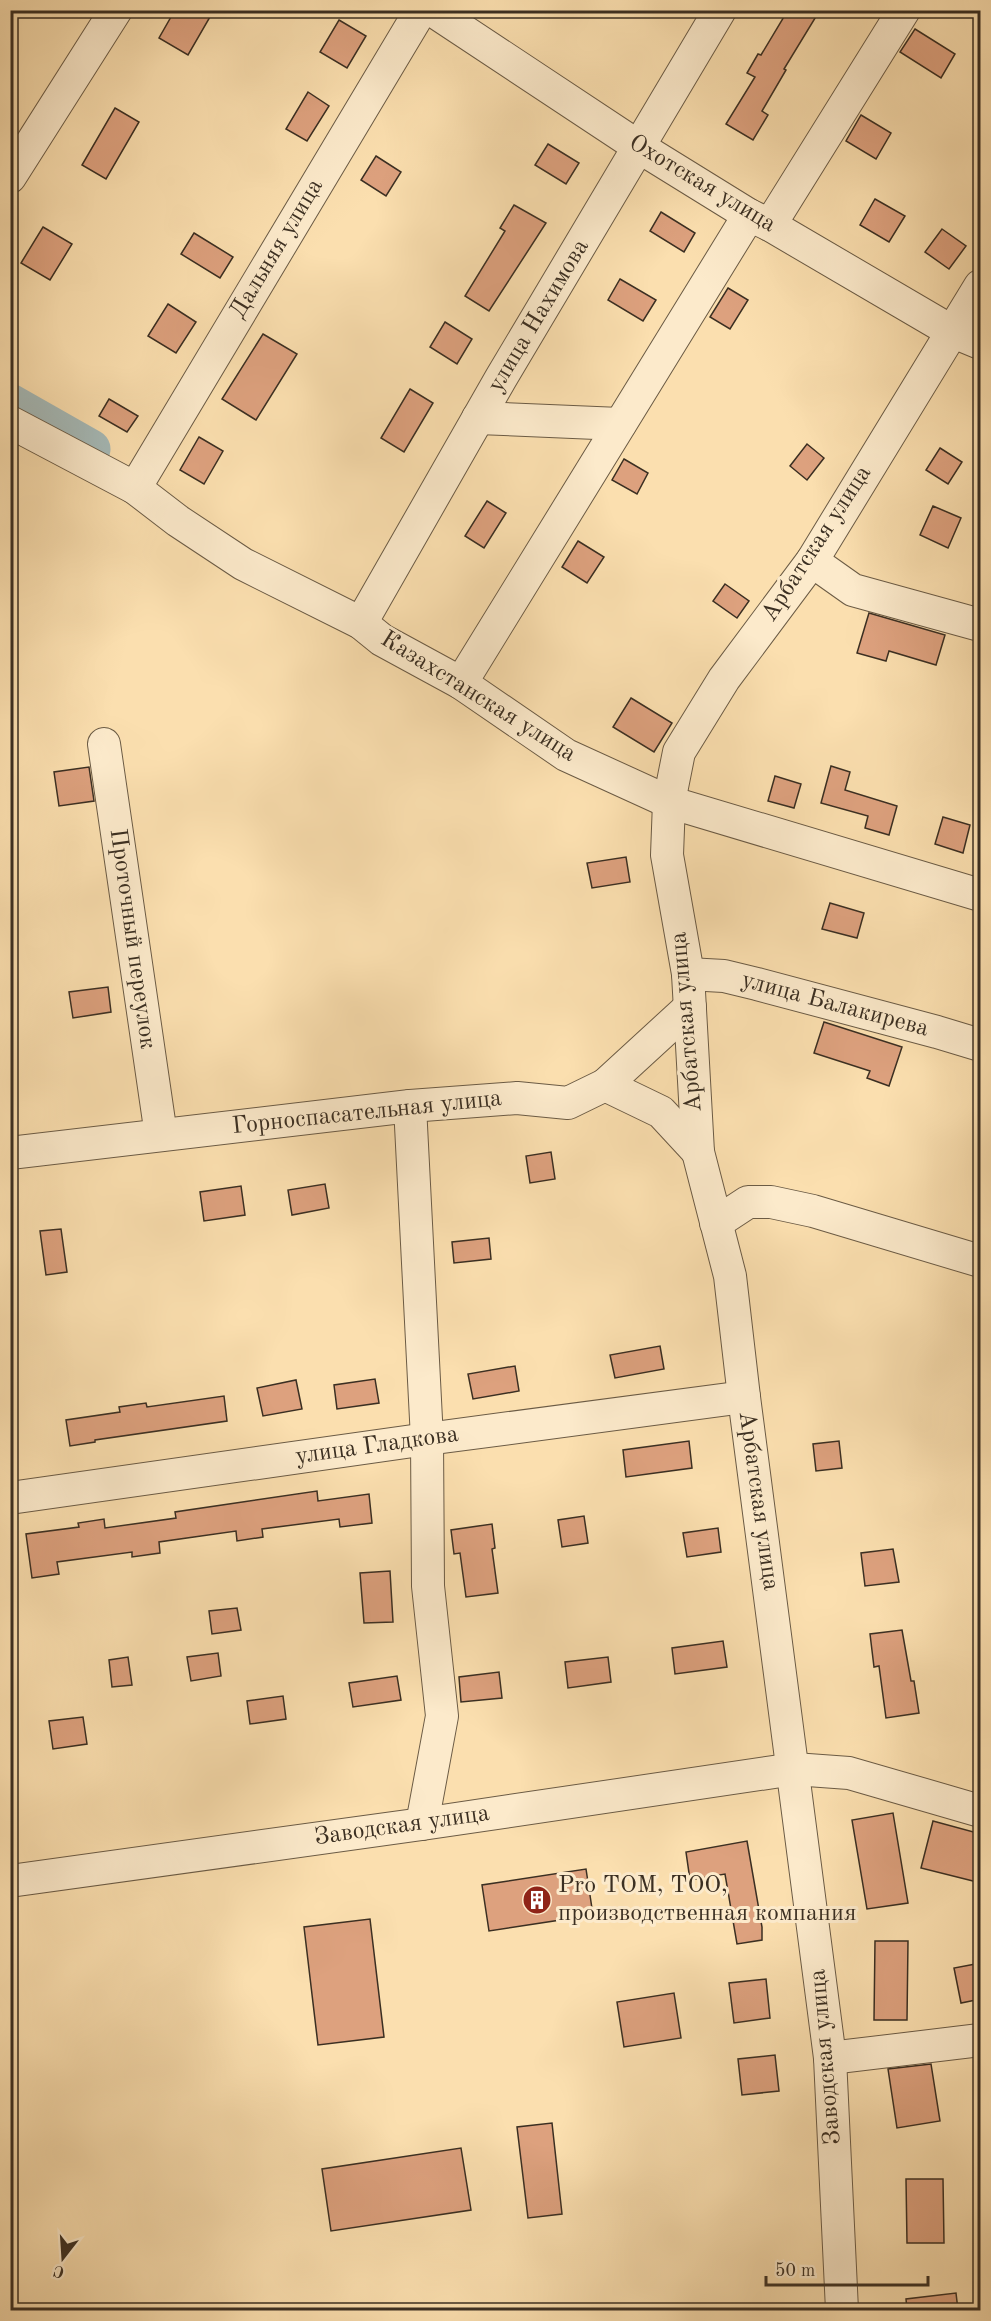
<svg xmlns="http://www.w3.org/2000/svg" width="991" height="2321" font-family="'Old Standard TT',serif">
  <style>
    .lines { fill: none; stroke-linecap: round; stroke-linejoin: round }
    .river { stroke: #a5b9b7; stroke-width: 39 }
    .building { fill: #dda17e; stroke: #3b2f22; stroke-width: 1.5 }
    .minor-casing { stroke: #6b5b45; stroke-width: 34 }
    .minor { stroke: #fceacb; stroke-width: 32 }
    .labels { text-anchor: middle; dominant-baseline: central; stroke-width: 6; stroke-linejoin: round; paint-order: stroke }
    .street-label { font-size: 24px; fill: #3b2f22; stroke: #fceacb }
    .poi-label { font-size: 24px; fill: #3b2f22; stroke: #fceacb; text-anchor: start }
  </style>
  <rect width="100%" height="100%" fill="#fbdfaf"/>
  <filter id="stains"><feTurbulence type="fractalNoise" baseFrequency=".00333" numOctaves="4"/><feColorMatrix values="0 0 0 0 .2 0 0 0 0 .09 0 0 0 0 .02 0 0 0 .5 -.17"/></filter>
  <radialGradient id="worn" r=".72"><stop offset=".6" stop-color="#630" stop-opacity="0"/><stop offset="1" stop-color="#630" stop-opacity=".3"/></radialGradient>
  <g class="lines">
    <path class="river" d="M 10,403 L 91,449"/>
  </g>
  <g class="building">
    <path d="M 175,10 L 214,10 L 188,55 L 159,38 Z"/>
    <path d="M 788,10 L 820,10 L 784,69 L 786,70 L 762,111 L 768,115 L 753,140 L 726,124 L 755,77 L 747,73 L 758,54 L 761,55 Z"/>
    <path d="M 339,20 L 366,36 L 347,68 L 320,52 Z"/>
    <path d="M 915,29 L 955,54 L 941,78 L 900,52 Z"/>
    <path d="M 308,92 L 329,106 L 307,141 L 286,129 Z"/>
    <path d="M 115,108 L 139,122 L 106,179 L 82,165 Z"/>
    <path d="M 861,115 L 891,133 L 876,159 L 846,141 Z"/>
    <path d="M 548,144 L 579,163 L 566,184 L 535,165 Z"/>
    <path d="M 376,156 L 401,172 L 386,196 L 361,180 Z"/>
    <path d="M 875,199 L 905,216 L 889,242 L 860,225 Z"/>
    <path d="M 514,205 L 546,223 L 489,311 L 465,296 L 505,231 L 500,228 Z"/>
    <path d="M 661,212 L 695,233 L 684,252 L 650,231 Z"/>
    <path d="M 43,227 L 72,244 L 50,280 L 21,263 Z"/>
    <path d="M 942,229 L 966,246 L 949,269 L 925,252 Z"/>
    <path d="M 194,233 L 233,257 L 220,278 L 181,254 Z"/>
    <path d="M 620,279 L 656,300 L 643,321 L 608,300 Z"/>
    <path d="M 728,288 L 748,300 L 730,329 L 710,317 Z"/>
    <path d="M 168,304 L 196,322 L 176,353 L 148,336 Z"/>
    <path d="M 445,322 L 472,339 L 457,364 L 430,347 Z"/>
    <path d="M 263,334 L 297,354 L 256,420 L 222,399 Z"/>
    <path d="M 410,389 L 433,403 L 404,452 L 381,438 Z"/>
    <path d="M 109,399 L 138,416 L 127,432 L 99,416 Z"/>
    <path d="M 199,437 L 223,451 L 204,484 L 180,470 Z"/>
    <path d="M 807,444 L 824,458 L 807,480 L 790,466 Z"/>
    <path d="M 940,448 L 962,462 L 948,484 L 926,470 Z"/>
    <path d="M 624,459 L 648,473 L 637,494 L 612,480 Z"/>
    <path d="M 487,501 L 506,513 L 484,548 L 465,536 Z"/>
    <path d="M 933,506 L 961,518 L 948,548 L 920,535 Z"/>
    <path d="M 578,541 L 604,557 L 587,583 L 562,567 Z"/>
    <path d="M 725,584 L 749,601 L 737,618 L 713,601 Z"/>
    <path d="M 869,613 L 945,635 L 936,665 L 889,651 L 886,661 L 857,653 Z"/>
    <path d="M 631,698 L 672,723 L 654,752 L 613,727 Z"/>
    <path d="M 831,766 L 850,772 L 845,790 L 897,806 L 889,835 L 865,828 L 868,816 L 821,803 Z"/>
    <path d="M 89,767 L 94,801 L 59,806 L 54,772 Z"/>
    <path d="M 775,776 L 801,784 L 794,808 L 768,801 Z"/>
    <path d="M 943,817 L 970,825 L 963,853 L 935,844 Z"/>
    <path d="M 626,857 L 630,882 L 592,888 L 587,863 Z"/>
    <path d="M 830,903 L 864,913 L 857,938 L 822,929 Z"/>
    <path d="M 108,987 L 111,1012 L 73,1018 L 69,992 Z"/>
    <path d="M 824,1022 L 902,1047 L 889,1086 L 867,1078 L 870,1071 L 814,1053 Z"/>
    <path d="M 551,1152 L 555,1179 L 530,1183 L 526,1156 Z"/>
    <path d="M 325,1184 L 329,1208 L 292,1215 L 288,1190 Z"/>
    <path d="M 241,1186 L 245,1215 L 204,1221 L 200,1192 Z"/>
    <path d="M 61,1229 L 67,1272 L 46,1275 L 40,1231 Z"/>
    <path d="M 489,1238 L 491,1259 L 454,1263 L 452,1242 Z"/>
    <path d="M 660,1346 L 664,1369 L 615,1378 L 610,1355 Z"/>
    <path d="M 515,1366 L 519,1391 L 473,1399 L 468,1374 Z"/>
    <path d="M 375,1379 L 379,1403 L 337,1409 L 334,1385 Z"/>
    <path d="M 296,1380 L 302,1409 L 263,1416 L 257,1388 Z"/>
    <path d="M 224,1396 L 227,1421 L 95,1440 L 95,1442 L 70,1446 L 66,1420 L 120,1412 L 119,1407 L 146,1403 L 147,1407 Z"/>
    <path d="M 689,1441 L 692,1468 L 626,1477 L 623,1450 Z"/>
    <path d="M 839,1441 L 842,1468 L 816,1471 L 813,1444 Z"/>
    <path d="M 317,1491 L 318,1501 L 369,1494 L 372,1523 L 340,1527 L 339,1519 L 262,1529 L 263,1537 L 237,1541 L 236,1531 L 159,1542 L 160,1553 L 132,1557 L 132,1552 L 57,1562 L 59,1574 L 32,1578 L 26,1534 L 79,1527 L 78,1523 L 104,1519 L 105,1528 L 176,1518 L 175,1512 Z"/>
    <path d="M 584,1516 L 588,1543 L 562,1547 L 558,1520 Z"/>
    <path d="M 492,1524 L 495,1548 L 492,1549 L 498,1593 L 466,1597 L 460,1553 L 454,1554 L 451,1530 Z"/>
    <path d="M 718,1528 L 721,1552 L 687,1557 L 683,1533 Z"/>
    <path d="M 893,1549 L 899,1582 L 865,1586 L 861,1553 Z"/>
    <path d="M 390,1571 L 393,1622 L 364,1623 L 360,1573 Z"/>
    <path d="M 237,1608 L 241,1630 L 212,1634 L 209,1611 Z"/>
    <path d="M 902,1630 L 911,1681 L 914,1681 L 919,1713 L 886,1718 L 879,1666 L 874,1667 L 870,1634 Z"/>
    <path d="M 723,1641 L 727,1667 L 675,1674 L 672,1648 Z"/>
    <path d="M 218,1653 L 221,1676 L 191,1681 L 187,1657 Z"/>
    <path d="M 128,1657 L 132,1685 L 112,1687 L 109,1660 Z"/>
    <path d="M 608,1657 L 611,1682 L 568,1688 L 565,1662 Z"/>
    <path d="M 499,1672 L 502,1698 L 461,1702 L 459,1677 Z"/>
    <path d="M 397,1676 L 401,1700 L 353,1707 L 349,1683 Z"/>
    <path d="M 283,1696 L 286,1719 L 250,1724 L 247,1701 Z"/>
    <path d="M 83,1717 L 87,1744 L 53,1749 L 49,1721 Z"/>
    <path d="M 893,1813 L 908,1903 L 867,1909 L 852,1820 Z"/>
    <path d="M 933,1821 L 981,1834 L 981,1883 L 921,1868 Z"/>
    <path d="M 747,1841 L 762,1927 L 762,1940 L 737,1944 L 725,1874 L 690,1880 L 686,1852 Z"/>
    <path d="M 586,1869 L 593,1915 L 489,1931 L 482,1885 Z"/>
    <path d="M 370,1919 L 384,2037 L 318,2045 L 304,1927 Z"/>
    <path d="M 875,1941 L 908,1941 L 907,2020 L 874,2020 Z"/>
    <path d="M 981,1963 L 981,1999 L 961,2003 L 954,1968 Z"/>
    <path d="M 766,1979 L 770,2018 L 734,2023 L 729,1983 Z"/>
    <path d="M 674,1993 L 681,2038 L 624,2047 L 617,2002 Z"/>
    <path d="M 775,2055 L 779,2091 L 742,2095 L 738,2059 Z"/>
    <path d="M 931,2064 L 940,2121 L 897,2128 L 888,2069 Z"/>
    <path d="M 552,2123 L 562,2214 L 528,2218 L 517,2127 Z"/>
    <path d="M 461,2148 L 471,2210 L 331,2231 L 322,2169 Z"/>
    <path d="M 906,2179 L 943,2179 L 944,2243 L 907,2243 Z"/>
    <path d="M 956,2293 L 958,2310 L 907,2310 L 906,2299 Z"/>
  </g>
  <g class="lines">
    <g class="minor-casing">
      <g id="minor">
        <path d="M 432,10 L 639,147 L 749,215 L 770,225 L 951,331 L 980,343"/>
        <path d="M 10,177 L 116,10"/>
        <path d="M 770,225 L 904,10"/>
        <path d="M 478,418 L 620,424"/>
        <path d="M 10,422 L 135,488 L 178,521 L 243,564 L 361,623 L 382,640 L 461,683 L 566,755 L 669,802 L 980,895"/>
        <path d="M 135,488 L 421,10"/>
        <path d="M 812,561 L 853,590 L 980,625"/>
        <path d="M 361,623 L 501,378 L 720,10"/>
        <path d="M 461,683 L 749,215"/>
        <path d="M 104,744 L 161,1135"/>
        <path d="M 688,974 L 724,976 L 757,984 L 937,1032 L 980,1045"/>
        <path d="M 605,1085 L 690,1007"/>
        <path d="M 410,1106 L 427,1439 L 428,1586 L 442,1716 L 422,1824"/>
        <path d="M 10,1153 L 410,1106 L 517,1098 L 568,1103 L 605,1085 L 661,1112 L 698,1152"/>
        <path d="M 716,1223 L 748,1202 L 771,1202 L 813,1211 L 980,1261"/>
        <path d="M 10,1498 L 427,1439 L 744,1397"/>
        <path d="M 10,1881 L 422,1824 L 794,1769 L 849,1773 L 980,1811"/>
        <path d="M 830,2058 L 980,2040"/>
        <path d="M 842,2310 L 830,2058 L 744,1397 L 730,1276 L 698,1152 L 688,974 L 667,855 L 669,802 L 679,752 L 724,679 L 812,561 L 980,286"/>
      </g>
    </g>
    <use href="#minor" class="minor"/>
  </g>
  <defs>
    <g id="building-disc" transform="scale(1.5)"><circle r="9.5" fill="#8f2418" stroke="#fceacb"/><path d="M-4-6H4V6H1V3H-1V6H-4ZM-2.5-4.3h1.7v1.8h-1.7ZM.8-4.3h1.7v1.8H.8ZM-2.5-1h1.7V.8h-1.7ZM.8-1h1.7V.8H.8Z" fill="#fff"/></g>
  </defs>
  <g fill-rule="evenodd">
    <use href="#building-disc" x="537" y="1900"/>
  </g>
  <g class="labels">
    <g class="street-label">
      <text transform="translate(702 184) rotate(31)">Охотская улица</text>
      <text transform="translate(277 249) rotate(-59)">Дальняя улица</text>
      <text transform="translate(539 316) rotate(-59)">улица Нахимова</text>
      <text transform="translate(817 544) rotate(-57)">Арбатская улица</text>
      <text transform="translate(478 697) rotate(32)">Казахстанская улица</text>
      <text transform="translate(132 939) rotate(82)">Проточный переулок</text>
      <text transform="translate(835 1005) rotate(15)">улица Балакирева</text>
      <text transform="translate(687 1022) rotate(-95)">Арбатская улица</text>
      <text transform="translate(367 1113) rotate(-6)">Горноспасательная улица</text>
      <text transform="translate(377 1446) rotate(-8)">улица Гладкова</text>
      <text transform="translate(758 1501) rotate(82)">Арбатская улица</text>
      <text transform="translate(402 1826) rotate(-8)">Заводская улица</text>
      <text transform="translate(826 2057) rotate(-95)">Заводская улица</text>
    </g>
    <g class="poi-label">
      <text x="558" y="1886">Pro TOM, ТОО,<tspan x="558" dy="28">производственная компания</tspan></text>
    </g>
  </g>
  <rect width="991" height="2321" fill="none" stroke="#fbdfaf" stroke-width="36"/>
  <rect x="12" y="12" width="967" height="2297" fill="none" stroke="#3b2f22" stroke-width="3"/>
  <rect x="18" y="18" width="955" height="2285" fill="none" stroke="#3b2f22" stroke-width="1.5"/>
  <g transform="translate(63 2258) rotate(197)" stroke="#fceacb" stroke-width="4.5" paint-order="stroke">
  <path d="M0-4.5L10 22L0 15L-10 22Z" fill="#3b2f22"/>
  <text y="-9" font-size="16" font-weight="bold" text-anchor="middle" fill="#3b2f22">С</text>
  </g>
  <path d="M766 2276v9h162v-9" fill="none" stroke="#3b2f22" stroke-width="3"/>
  <text x="775" y="2276" font-size="18" fill="#3b2f22" stroke="#fceacb" stroke-width="4.5" paint-order="stroke">50 m</text>
  <rect width="100%" height="100%" filter="url(#stains)"/>
  <rect width="100%" height="100%" fill="url(#worn)"/>
</svg>
